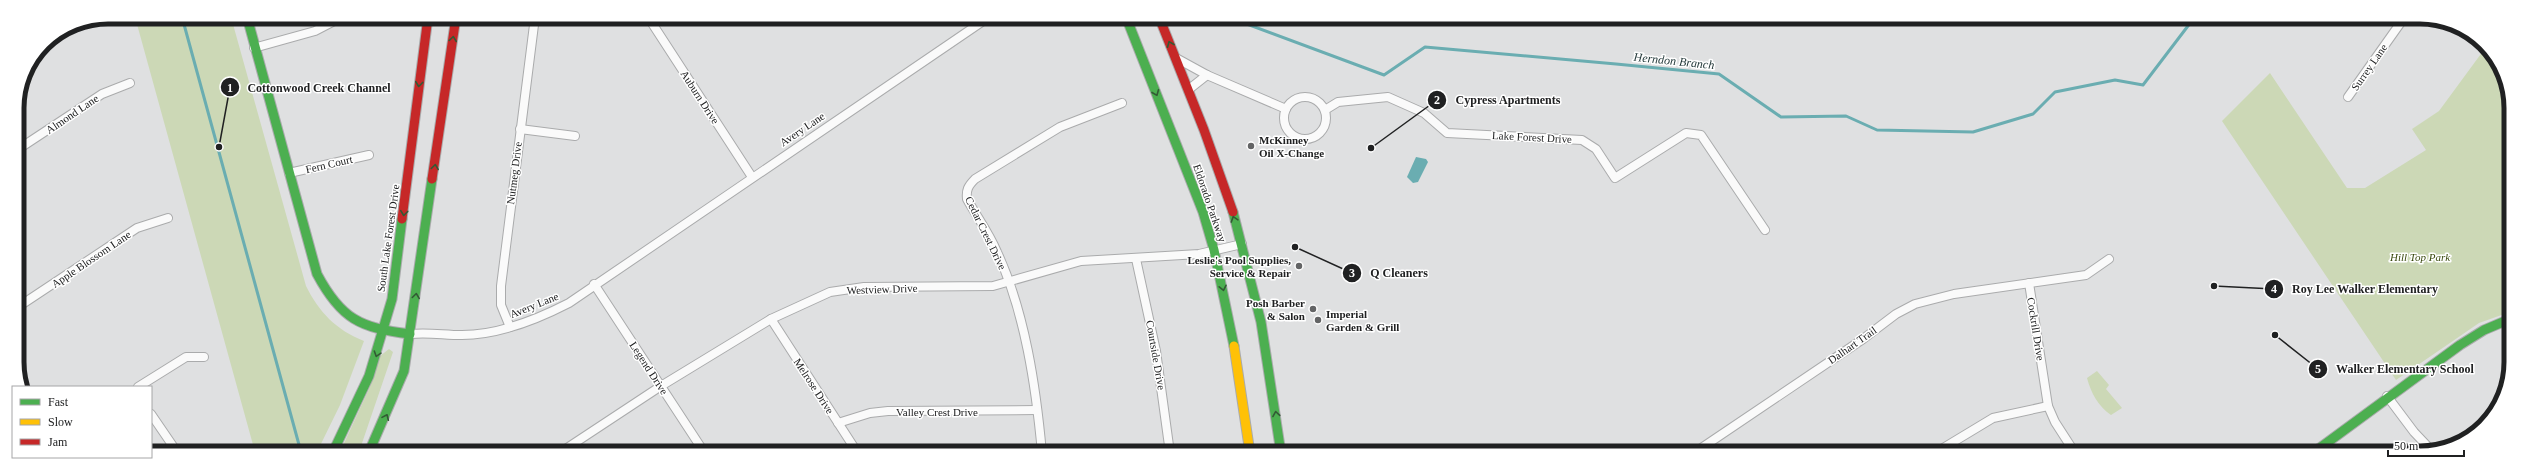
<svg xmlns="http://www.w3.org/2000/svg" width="2528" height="470" font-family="'Times New Roman',serif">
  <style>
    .green { fill: #ccd8b6 }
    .water { fill: #6aadb1 }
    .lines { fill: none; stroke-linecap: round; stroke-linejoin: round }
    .stream { stroke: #6aadb1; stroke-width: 3 }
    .street-casing { stroke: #aaabac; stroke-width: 10 }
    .fast-casing { stroke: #aaabac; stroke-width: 11 }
    .slow-casing { stroke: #aaabac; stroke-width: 11 }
    .jam-casing { stroke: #aaabac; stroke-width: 11 }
    .street { stroke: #fafafa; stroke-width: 8 }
    .fast { stroke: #4caf50; stroke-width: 9 }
    .slow { stroke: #ffc107; stroke-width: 9 }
    .jam { stroke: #c62828; stroke-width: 9 }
    .oneway { stroke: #325a34 }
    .poi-dot { fill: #636465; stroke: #fff; stroke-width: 1.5 }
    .labels { text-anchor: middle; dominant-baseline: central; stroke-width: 3; stroke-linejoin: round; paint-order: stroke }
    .street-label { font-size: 11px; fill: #202122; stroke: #fff }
    .poi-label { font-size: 11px; font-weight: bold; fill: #202122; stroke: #fff; text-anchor: start }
    .park-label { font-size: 11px; font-style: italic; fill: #39490d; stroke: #fff }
    .water-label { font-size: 12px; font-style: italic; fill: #1e3435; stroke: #fff }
    .rim { fill: none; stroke: #202122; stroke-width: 5 }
    .leader { fill: none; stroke: #202122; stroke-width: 1.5 }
    .callout-dot { fill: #202122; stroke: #fff; stroke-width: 1.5 }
    .mark-label { font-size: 12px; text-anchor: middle; font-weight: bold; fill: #fff }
    .callout-label { font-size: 12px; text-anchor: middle; font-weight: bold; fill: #202122; stroke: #fff; stroke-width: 3; stroke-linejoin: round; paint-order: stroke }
  </style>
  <rect width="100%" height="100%" fill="#dfe0e1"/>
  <g class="green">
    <path d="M 135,17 L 231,17 L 306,286 C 319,312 336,330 364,341 L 340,405 L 317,452 L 255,452 Z"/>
    <path d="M 2486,47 L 2509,90 L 2510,312 L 2479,323 L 2396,380 L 2222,121 L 2270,73 L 2347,188 L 2365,188 L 2426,150 L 2412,129 L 2439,111 Z"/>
    <path d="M 389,349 L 393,352 L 392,355 L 359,452 L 340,452 L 369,389 L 380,356 Z"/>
    <path d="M 2097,371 L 2109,385 L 2106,389 L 2122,408 L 2111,415 C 2098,406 2091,393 2087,378 Z"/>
  </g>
  <path class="water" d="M 1416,157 L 1426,159 L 1428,162 L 1418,182 L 1413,183 L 1407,177 Z"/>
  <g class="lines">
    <g class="stream">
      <path d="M 182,17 L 301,452"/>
      <path d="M 1228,17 L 1384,75 L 1425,47 L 1616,64 L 1719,74 L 1781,117 L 1846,116 L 1877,130 L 1973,132 L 2033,114 L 2055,92 L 2115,80 L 2143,85 L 2194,18"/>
    </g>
    <g class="street-casing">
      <g id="street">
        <path d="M 648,17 L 752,177"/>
        <path d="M 254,48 L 315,31 L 342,17"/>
        <path d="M 1176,58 L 1207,75 L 1286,109"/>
        <path d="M 1188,90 L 1207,75"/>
        <circle cx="1305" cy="118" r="21"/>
        <path d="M 2348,97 L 2404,18"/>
        <path d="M 1325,110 L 1338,102 L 1388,97 L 1424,113 L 1447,133 L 1582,140 L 1596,149 L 1615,178 L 1686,133 L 1701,135 L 1765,230"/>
        <path d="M 520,129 L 575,136"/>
        <path d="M 17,150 L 102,94 L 130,83"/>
        <path d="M 289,173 L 369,155"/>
        <path d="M 1136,259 L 1156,351 L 1170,453"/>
        <path d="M 2029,283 L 2048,406 L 2055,422 L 2075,453"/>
        <path d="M 594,284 L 704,452"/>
        <path d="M 18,307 L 137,228 L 168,218"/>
        <path d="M 771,319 L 857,452"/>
        <path d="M 510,327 L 501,305 L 501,286 L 535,17"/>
        <path d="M 410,334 C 428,332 444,335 462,335 C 499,335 536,320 569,303 L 989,17"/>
        <path d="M 138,387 L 186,357 L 204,357"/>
        <path d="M 2387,396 L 2414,432 L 2432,451"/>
        <path d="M 151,414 L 177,452"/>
        <path d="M 838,423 L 870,413 L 888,411 L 1037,410"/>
        <path d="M 561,452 L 661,386 L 771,319 L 830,292 L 864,287 L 993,286 L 1081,261 L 1199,254 L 1242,244"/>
        <path d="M 1042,453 C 1036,387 1025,312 997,252 C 989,233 977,217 967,199 C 966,190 968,186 975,179 L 1060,127 L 1122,103"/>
        <path d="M 1694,453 L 1863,339 L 1896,314 L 1915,304 L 1954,294 L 2086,275 L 2109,259"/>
        <path d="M 1935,453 L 1993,418 L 2048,406"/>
      </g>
    </g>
    <g class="fast-casing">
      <g id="fast">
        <path d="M 247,17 L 317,274 C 341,319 360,328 410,334"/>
        <path d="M 1126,17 L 1203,212 L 1214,250 L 1234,346"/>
        <path d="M 1233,212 L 1261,322 L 1281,453"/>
        <path d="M 333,452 L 369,376 L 392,299 L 402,219"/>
        <path d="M 369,452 L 404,371 L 432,179"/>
        <path d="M 2313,453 L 2460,345 L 2484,330 L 2510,319"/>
      </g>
    </g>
    <g class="slow-casing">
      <path id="slow" d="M 1234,346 L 1250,453"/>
    </g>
    <g class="jam-casing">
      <g id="jam">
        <path d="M 1159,17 L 1204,130 L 1233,212"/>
        <path d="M 432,179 L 456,17"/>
        <path d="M 402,219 L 428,17"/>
      </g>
    </g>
    <use href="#street" class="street"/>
    <use href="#fast" class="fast"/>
    <use href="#slow" class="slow"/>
    <use href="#jam" class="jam"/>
  </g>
  <defs><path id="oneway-chevron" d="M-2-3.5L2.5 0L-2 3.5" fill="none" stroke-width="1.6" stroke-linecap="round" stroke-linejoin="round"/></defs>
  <g class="oneway">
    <use href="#oneway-chevron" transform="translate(453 39) rotate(-82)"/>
    <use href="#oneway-chevron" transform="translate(1170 44) rotate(-112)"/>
    <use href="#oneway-chevron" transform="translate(419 84) rotate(97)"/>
    <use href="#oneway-chevron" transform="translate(1156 93) rotate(68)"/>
    <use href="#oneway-chevron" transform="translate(435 167) rotate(-82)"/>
    <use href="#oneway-chevron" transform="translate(404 213) rotate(97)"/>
    <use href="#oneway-chevron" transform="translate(1234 219) rotate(-108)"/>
    <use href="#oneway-chevron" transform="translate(1223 288) rotate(78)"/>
    <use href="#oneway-chevron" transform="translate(416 296) rotate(-82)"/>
    <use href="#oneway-chevron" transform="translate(377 354) rotate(108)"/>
    <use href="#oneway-chevron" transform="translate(1276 414) rotate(-99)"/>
    <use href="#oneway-chevron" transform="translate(386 417) rotate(-66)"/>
  </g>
  <g class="poi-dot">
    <circle cx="1251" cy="146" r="4"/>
    <circle cx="1299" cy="266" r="4"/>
    <circle cx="1313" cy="309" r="4"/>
    <circle cx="1318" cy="320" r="4"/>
  </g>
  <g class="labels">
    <g class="street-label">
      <text transform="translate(2369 67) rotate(-55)">Surrey Lane</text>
      <text transform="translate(700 97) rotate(57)">Auburn Drive</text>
      <text transform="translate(72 114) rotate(-34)">Almond Lane</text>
      <text transform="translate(802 129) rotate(-34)">Avery Lane</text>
      <text transform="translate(1532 137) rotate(3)">Lake Forest Drive</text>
      <text transform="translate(329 164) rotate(-13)">Fern Court</text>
      <text transform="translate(514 173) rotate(-83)">Nutmeg Drive</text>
      <text transform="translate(1210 203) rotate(71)">Eldorado Parkway</text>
      <text transform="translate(986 233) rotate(64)">Cedar Crest Drive</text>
      <text transform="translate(388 238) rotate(-82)">South Lake Forest Drive</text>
      <text transform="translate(91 259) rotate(-34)">Apple Blossom Lane</text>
      <text transform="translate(882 289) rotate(-2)">Westview Drive</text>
      <text transform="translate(534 305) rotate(-22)">Avery Lane</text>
      <text transform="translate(2036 329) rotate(81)">Cockrill Drive</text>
      <text transform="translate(1852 345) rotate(-35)">Dalhart Trail</text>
      <text transform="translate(1156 355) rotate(80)">Courtside Drive</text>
      <text transform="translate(649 368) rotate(57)">Legend Drive</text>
      <text transform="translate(814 386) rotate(57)">Melrose Drive</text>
      <text x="937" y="412">Valley Crest Drive</text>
    </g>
    <g class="poi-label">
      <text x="1259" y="140">McKinney<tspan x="1259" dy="13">Oil X-Change</tspan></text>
      <text x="1291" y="260" text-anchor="end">Leslie's Pool Supplies,<tspan x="1291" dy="13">Service &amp; Repair</tspan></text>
      <text x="1305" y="303" text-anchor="end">Posh Barber<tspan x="1305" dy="13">&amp; Salon</tspan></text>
      <text x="1326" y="314">Imperial<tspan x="1326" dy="13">Garden &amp; Grill</tspan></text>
    </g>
    <g class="park-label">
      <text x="2420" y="257">Hill Top Park</text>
    </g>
    <g class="water-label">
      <text transform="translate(1674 61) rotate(6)">Herndon Branch</text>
    </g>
  </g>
  <path d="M0 0H2528V470H0ZM108 24H2420A84 84 0 0 1 2504 108V362A84 84 0 0 1 2420 446H108A84 84 0 0 1 24 362V108A84 84 0 0 1 108 24Z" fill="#fff" fill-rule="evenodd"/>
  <path class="rim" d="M108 24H2420A84 84 0 0 1 2504 108V362A84 84 0 0 1 2420 446H108A84 84 0 0 1 24 362V108A84 84 0 0 1 108 24Z"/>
  <path class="leader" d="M219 147L230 87M1371 148L1437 100M1295 247L1352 273M2214 286L2274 289M2275 335L2318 369"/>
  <g class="callout-dot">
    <circle cx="219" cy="147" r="4"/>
    <circle cx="1371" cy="148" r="4"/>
    <circle cx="1295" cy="247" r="4"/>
    <circle cx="2214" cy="286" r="4"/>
    <circle cx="2275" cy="335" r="4"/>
    <circle cx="230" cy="87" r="10"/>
    <circle cx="1437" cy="100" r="10"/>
    <circle cx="1352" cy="273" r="10"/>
    <circle cx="2274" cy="289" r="10"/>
    <circle cx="2318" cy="369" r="10"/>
  </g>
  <g class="mark-label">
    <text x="230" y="92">1</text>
    <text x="1437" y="104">2</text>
    <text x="1352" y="277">3</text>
    <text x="2274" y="293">4</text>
    <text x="2318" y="373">5</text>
  </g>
  <g class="callout-label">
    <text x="319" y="92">Cottonwood Creek Channel</text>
    <text x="1508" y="104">Cypress Apartments</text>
    <text x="1399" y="277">Q Cleaners</text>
    <text x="2365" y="293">Roy Lee Walker Elementary</text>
    <text x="2405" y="373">Walker Elementary School</text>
  </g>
  <rect x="12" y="386" width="140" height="72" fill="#ffffff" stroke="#a6a6a7"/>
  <rect x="20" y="399" width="20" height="6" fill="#4caf50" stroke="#a6a6a7"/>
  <text x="48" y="406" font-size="12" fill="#202122">Fast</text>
  <rect x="20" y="419" width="20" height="6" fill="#ffc107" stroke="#a6a6a7"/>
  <text x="48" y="426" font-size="12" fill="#202122">Slow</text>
  <rect x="20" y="439" width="20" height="6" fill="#c62828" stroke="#a6a6a7"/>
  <text x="48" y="446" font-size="12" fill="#202122">Jam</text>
  <path d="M2388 450v6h76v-6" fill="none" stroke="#202122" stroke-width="2"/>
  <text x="2394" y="450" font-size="12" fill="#202122" stroke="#ffffff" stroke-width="3" paint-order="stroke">50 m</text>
</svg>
